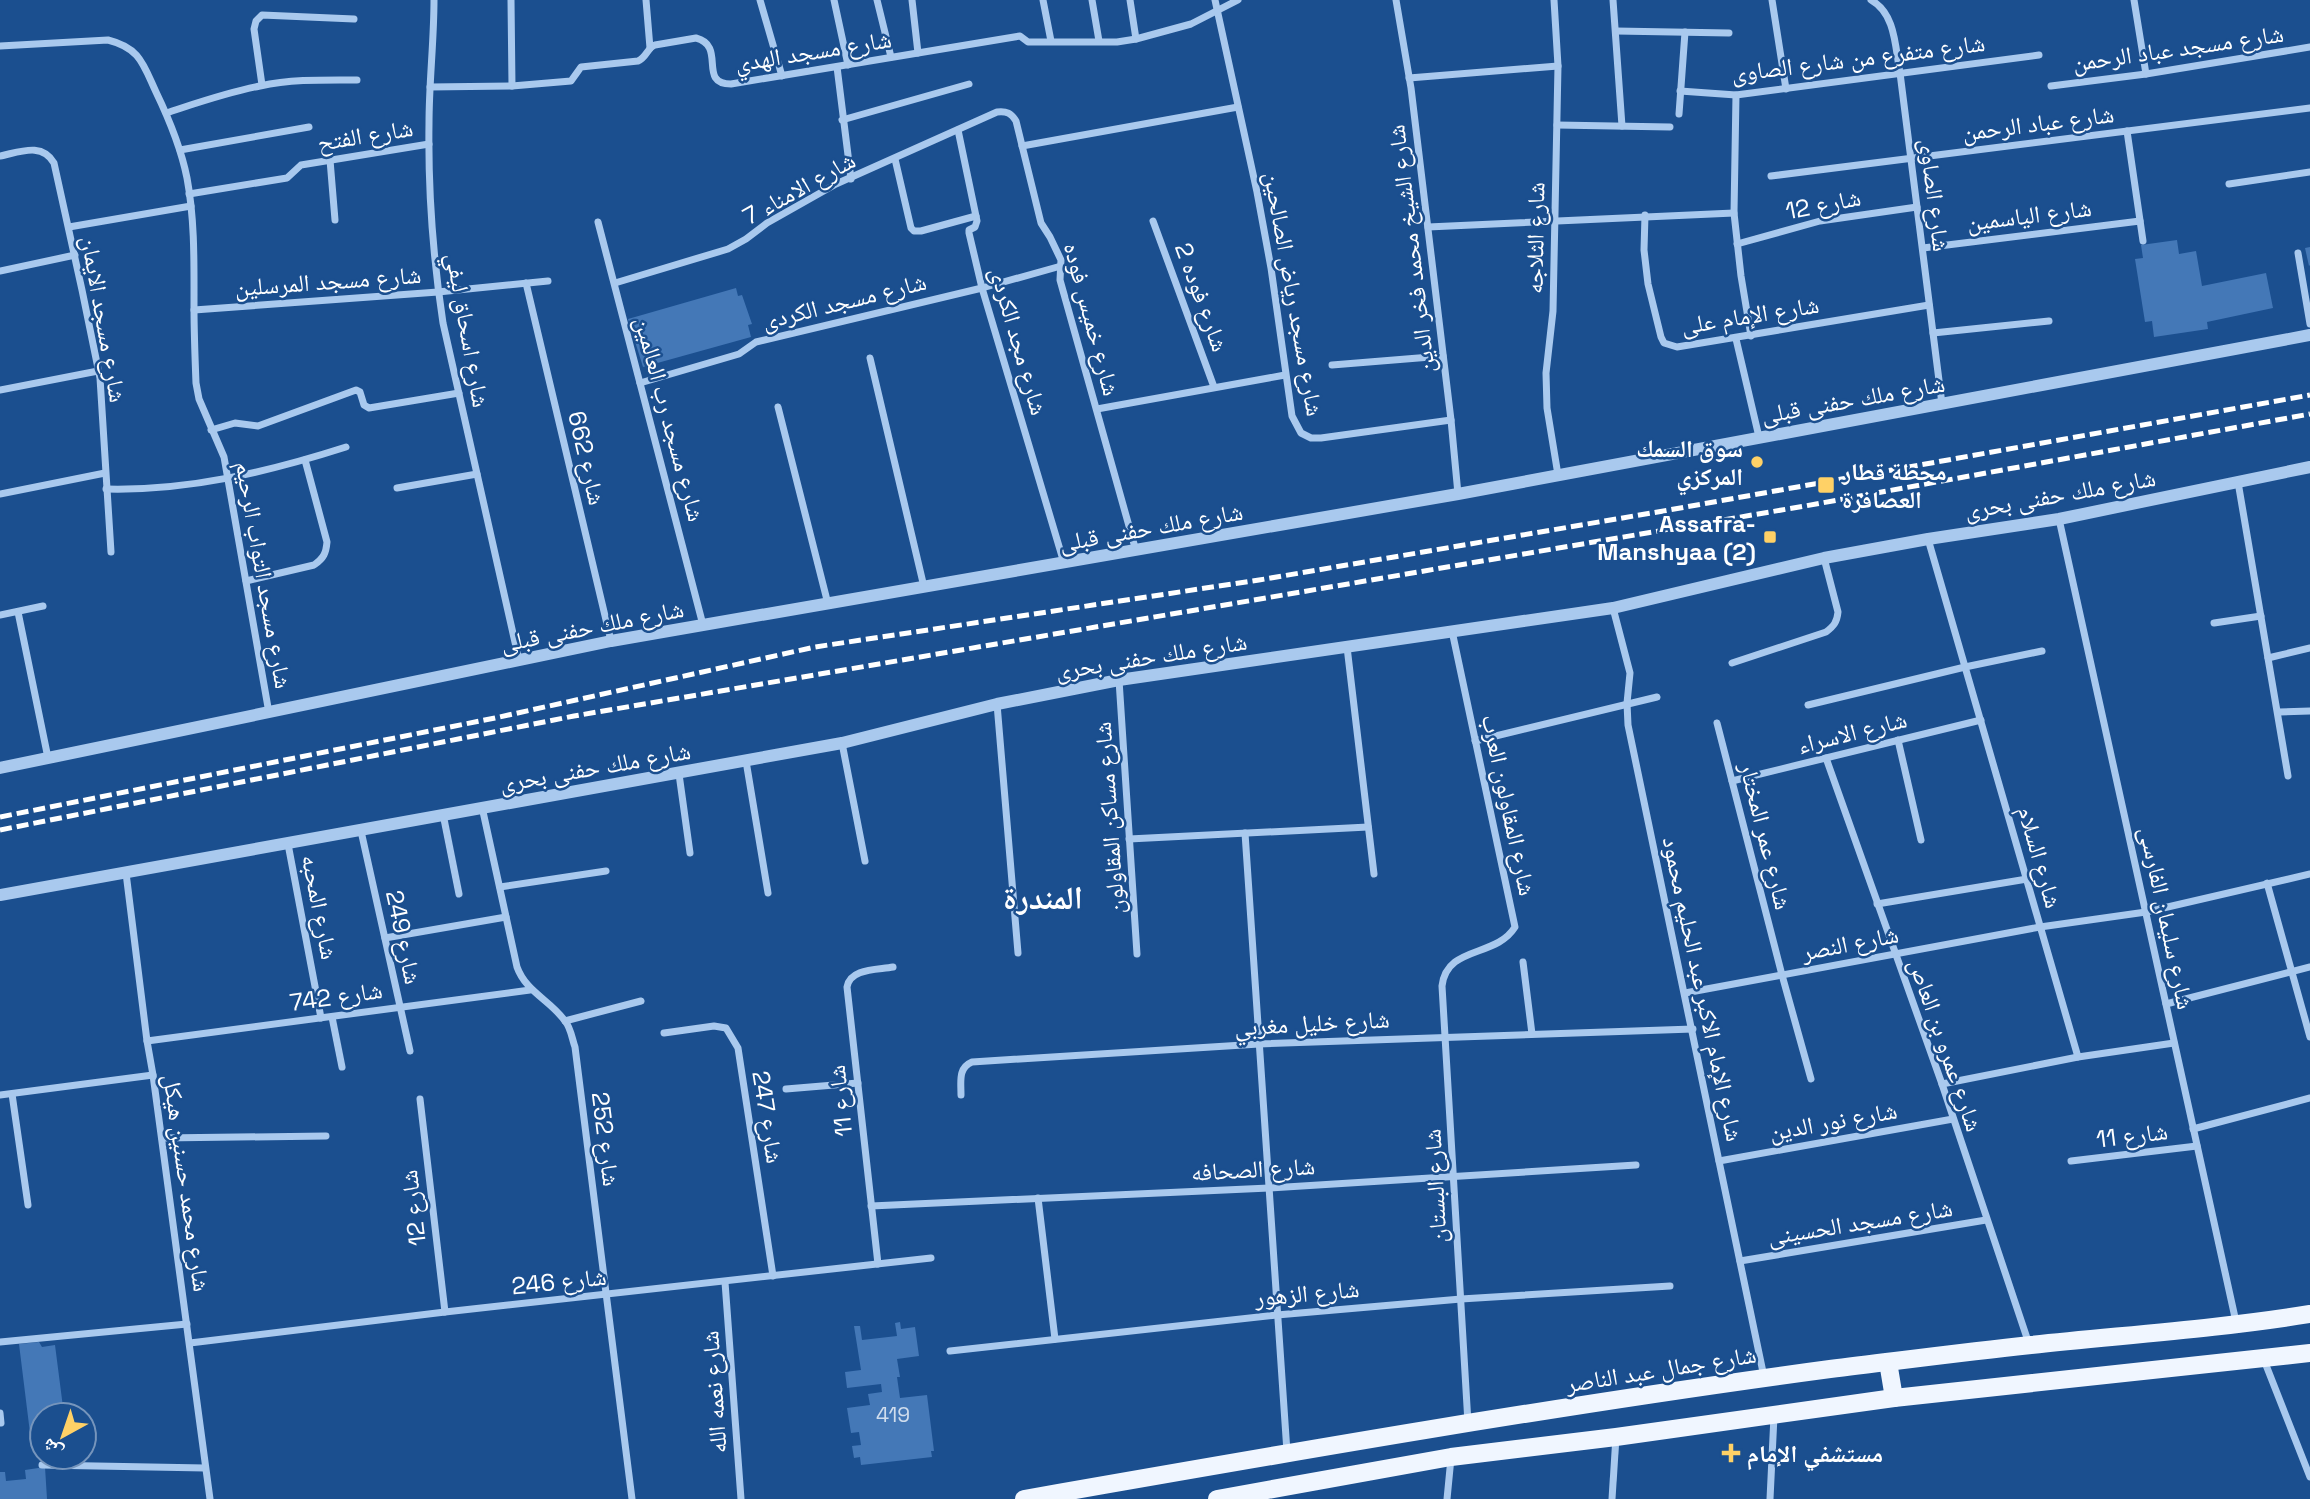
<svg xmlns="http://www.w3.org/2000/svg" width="2310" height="1499" font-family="'Space Grotesk','Noto Naskh Arabic',sans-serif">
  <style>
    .building { fill: #4478b7 }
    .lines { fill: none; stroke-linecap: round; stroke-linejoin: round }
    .minor { stroke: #a9c9ee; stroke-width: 7 }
    .tertiary { stroke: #a9c9ee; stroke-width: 12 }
    .primary { stroke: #f0f6ff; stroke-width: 18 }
    .rail { stroke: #fff; stroke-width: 5; stroke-dasharray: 12 5; stroke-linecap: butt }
    .poi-dot { fill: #ffd166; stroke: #1b4f8f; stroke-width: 2.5 }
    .labels { text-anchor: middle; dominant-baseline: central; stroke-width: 5; stroke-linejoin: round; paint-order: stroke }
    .number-label { font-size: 21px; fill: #d0dded }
    .street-label { font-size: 24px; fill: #fff; stroke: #1b4f8f }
    .poi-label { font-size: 24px; font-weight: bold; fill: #fff; stroke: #1b4f8f; text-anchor: end }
    .district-label { font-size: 32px; font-weight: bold; fill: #fff; stroke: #1b4f8f }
  </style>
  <rect width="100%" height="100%" fill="#1b4f8f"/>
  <g class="building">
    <path d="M 2177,240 L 2179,254 L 2196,251 L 2202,286 L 2266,273 L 2273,308 L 2207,322 L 2208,329 L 2154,337 L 2152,321 L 2145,322 L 2135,259 L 2143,258 L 2141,245 Z"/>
    <path d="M 2310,247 L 2310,265 L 2309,266 L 2305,248 Z"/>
    <path d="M 736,288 L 738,296 L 742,295 L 752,324 L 748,325 L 751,337 L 643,367 L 628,319 Z"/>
    <path d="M 900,1322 L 901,1329 L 915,1327 L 919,1356 L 897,1359 L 900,1377 L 897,1377 L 900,1398 L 927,1395 L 934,1451 L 931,1451 L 932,1457 L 861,1465 L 860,1457 L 854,1458 L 852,1446 L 861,1445 L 859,1432 L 851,1433 L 847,1408 L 870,1405 L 868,1394 L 882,1392 L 881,1384 L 847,1388 L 845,1372 L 861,1370 L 854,1326 L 860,1326 L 862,1340 L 897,1336 L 895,1323 Z"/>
    <path d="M 39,1342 L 42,1347 L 55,1345 L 64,1415 L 42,1415 L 42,1439 L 31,1441 L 19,1344 Z"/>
    <path d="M 45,1467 L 47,1499 L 0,1499 L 0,1472 L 5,1472 L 6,1481 L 26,1479 L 25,1470 Z"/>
  </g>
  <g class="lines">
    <g class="minor">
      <path d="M 434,0 C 434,41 429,82 429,124 C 428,190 433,257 443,323 L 519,660"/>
      <path d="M 511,0 L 512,86"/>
      <path d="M 646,0 L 650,48"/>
      <path d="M 760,0 L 782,76"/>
      <path d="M 834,0 L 848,65"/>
      <path d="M 877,0 L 891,57"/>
      <path d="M 912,0 L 918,53"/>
      <path d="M 1043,0 L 1051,41"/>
      <path d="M 1092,0 L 1099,41"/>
      <path d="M 1130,0 L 1136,39"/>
      <path d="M 1215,0 L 1257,192 L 1271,268 L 1292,416 L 1301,433 L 1311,438 L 1321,438 L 1451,420"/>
      <path d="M 1396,0 L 1411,88 L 1451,420 L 1458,494"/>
      <path d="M 1554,0 L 1558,66 L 1553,311 L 1546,373 L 1547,408 L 1558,475"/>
      <path d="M 1613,0 L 1622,126"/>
      <path d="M 1772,0 L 1786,89"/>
      <path d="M 1871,0 C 1896,14 1895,47 1900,73 L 1942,404"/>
      <path d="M 2134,0 L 2146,74"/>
      <path d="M 1616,31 L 1729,33"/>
      <path d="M 0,46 L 108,40 C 140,48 143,64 156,92 C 169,119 181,148 187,178 C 195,221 194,264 194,307 C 194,332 195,358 196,383 L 199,399 L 224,457 L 269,713"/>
      <path d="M 837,67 L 851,179"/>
      <path d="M 1409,78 L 1558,66"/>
      <path d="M 262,85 L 254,29 L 256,21 L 262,15 L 354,19"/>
      <path d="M 2051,86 L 2146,74 L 2310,47"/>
      <path d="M 430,87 L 512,86 L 571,81 L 581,67 L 638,61 C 647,57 647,48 655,45 L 696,38 C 727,46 697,84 731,84 L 1020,36 L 1028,42 L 1117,42 L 1136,39 L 1191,24 L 1238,0"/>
      <path d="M 1680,91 L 1736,95 L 2039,55"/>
      <path d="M 1736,95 L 1734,213 L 1741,276 L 1751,336"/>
      <path d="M 166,113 C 197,103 228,92 260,86 C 292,79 325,80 357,80"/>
      <path d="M 1679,114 L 1685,32"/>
      <path d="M 842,120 L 969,84"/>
      <path d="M 1557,125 L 1670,127"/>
      <path d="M 958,130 L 977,221 L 975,227 L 969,230 L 969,233 L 982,288 L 1064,563"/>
      <path d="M 2127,131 L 2143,241"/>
      <path d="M 1022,146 L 1238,107"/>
      <path d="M 180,150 L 309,127"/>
      <path d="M 0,156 C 20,152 42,142 54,163 L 82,290 L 100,378 L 111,552"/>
      <path d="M 895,159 L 911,228 L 914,231 L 921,231 L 976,216"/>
      <path d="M 330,160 L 335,220"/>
      <path d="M 1771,176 L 2310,108"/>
      <path d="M 2229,184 L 2310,172"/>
      <path d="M 189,194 L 287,178 L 301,165 L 429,144"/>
      <path d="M 1645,215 L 1644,250 L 1648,284 L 1661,337 L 1664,343 L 1677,347 L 1929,305"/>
      <path d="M 1153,221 L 1214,387"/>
      <path d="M 598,222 L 703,625"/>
      <path d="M 69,227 L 191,206"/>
      <path d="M 1428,227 L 1734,213"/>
      <path d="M 1737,244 L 1820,221 L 1917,207"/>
      <path d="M 1923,248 L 2140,221"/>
      <path d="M 2298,253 L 2310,324"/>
      <path d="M 0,271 L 75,255"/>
      <path d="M 526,283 L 611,641"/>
      <path d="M 615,283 L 728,249 L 746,239 L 767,223 L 836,184 L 997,112 C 1007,111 1011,113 1016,121 L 1041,223 L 1050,237 L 1061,260 L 1060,280 L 1136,551"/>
      <path d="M 194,310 L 438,292 L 548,281"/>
      <path d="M 1933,333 L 2049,321"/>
      <path d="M 1736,339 L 1759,437"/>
      <path d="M 870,358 L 924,587"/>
      <path d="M 1332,365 L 1443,356"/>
      <path d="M 640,383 L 739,354 L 756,342 L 982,288 L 1061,266"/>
      <path d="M 0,390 L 98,371"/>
      <path d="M 778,407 L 828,604"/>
      <path d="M 1097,409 L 1285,375"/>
      <path d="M 211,430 L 235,423 L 258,426 L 356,390 L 360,392 L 364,405 L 369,408 L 459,393"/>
      <path d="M 2238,482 L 2288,776"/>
      <path d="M 397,488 L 477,474"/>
      <path d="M 106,489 C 188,491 268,472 346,447"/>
      <path d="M 0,494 L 105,473"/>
      <path d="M 2059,519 L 2236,1322"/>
      <path d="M 1928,539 L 2078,1057"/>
      <path d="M 246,581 L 314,565 C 324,558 326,553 327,542 L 305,460"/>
      <path d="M 1613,608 L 1630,673 L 1627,703 L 1628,725 L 1764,1377"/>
      <path d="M 18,612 L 48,758"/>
      <path d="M 0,615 L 43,606"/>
      <path d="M 2214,623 L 2261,616"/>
      <path d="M 1452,631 L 1515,927 C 1496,958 1447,945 1442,986 L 1468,1423"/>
      <path d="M 1347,647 L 1374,874"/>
      <path d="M 2268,658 L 2310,648"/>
      <path d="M 1732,663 L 1826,632 C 1834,626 1837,622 1838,612 L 1824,558"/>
      <path d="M 1119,680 L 1137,954"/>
      <path d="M 997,704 L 1018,953"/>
      <path d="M 1808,705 L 1965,667 L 2042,651"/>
      <path d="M 2279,712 L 2310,711"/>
      <path d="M 1717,723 L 1782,975 L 1811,1079"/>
      <path d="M 1898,740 L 1921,840"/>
      <path d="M 1475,741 L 1657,697"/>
      <path d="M 842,743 L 865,861"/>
      <path d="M 1826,758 L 1942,1084 L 2029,1344"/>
      <path d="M 746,761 L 768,893"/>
      <path d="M 679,774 L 690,853"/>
      <path d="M 1732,781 L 1981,720"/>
      <path d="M 482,807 L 517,967 C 526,992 550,1000 565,1021 C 571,1028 572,1039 575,1047 L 632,1499"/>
      <path d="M 443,814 L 459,894"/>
      <path d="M 361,831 L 410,1051"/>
      <path d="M 1245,833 L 1287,1452"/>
      <path d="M 1129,839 L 1368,827"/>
      <path d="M 288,844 L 321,1018"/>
      <path d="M 126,873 L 147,1041 L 153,1075 L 210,1499"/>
      <path d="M 2267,883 L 2310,1037"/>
      <path d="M 500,887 L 606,871"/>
      <path d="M 1877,904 L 2027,879"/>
      <path d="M 385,938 L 506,917"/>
      <path d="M 1523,962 L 1532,1034"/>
      <path d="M 1685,993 L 2040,927 L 2146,912 L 2310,874"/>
      <path d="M 2166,1004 L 2310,967"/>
      <path d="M 332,1017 L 342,1067"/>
      <path d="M 565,1021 L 641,1001"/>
      <path d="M 664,1033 L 714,1026 L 726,1028 L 738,1048 L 773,1276"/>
      <path d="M 147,1041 L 530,990"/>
      <path d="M 1942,1084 L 2078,1057 L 2174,1043"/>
      <path d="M 786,1089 L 858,1083"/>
      <path d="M 12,1094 L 28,1205"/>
      <path d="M 0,1095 L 153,1075"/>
      <path d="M 961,1095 C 961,1081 958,1068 972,1062 L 1259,1044 L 1693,1029"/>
      <path d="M 420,1099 L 445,1312"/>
      <path d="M 2193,1129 L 2310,1098"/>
      <path d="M 162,1138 L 326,1136"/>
      <path d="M 1719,1161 L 1953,1119"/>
      <path d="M 2071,1161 L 2197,1146"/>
      <path d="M 1038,1198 L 1055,1339"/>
      <path d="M 871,1206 L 1269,1188 L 1636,1165"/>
      <path d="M 1740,1261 L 1986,1220"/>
      <path d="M 878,1264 L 847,987 C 850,968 878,970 893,967"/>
      <path d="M 725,1282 L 741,1499"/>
      <path d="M 0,1342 L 187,1324"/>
      <path d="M 190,1343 L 445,1312 L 931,1258"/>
      <path d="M 950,1351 L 1277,1315 L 1461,1299 L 1670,1286"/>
      <path d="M 2264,1360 L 2310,1477"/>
      <path d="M 0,1413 L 1,1423"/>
      <path d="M 42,1465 L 205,1468"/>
      <path d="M 1447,1499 L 1451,1458"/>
      <path d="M 1612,1499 L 1616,1437"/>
      <path d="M 1770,1499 L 1774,1416"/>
    </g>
    <g class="tertiary">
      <path d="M 0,768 L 611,641 L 1458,494 L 2310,335"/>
      <path d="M 0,895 L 842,743 L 997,704 L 1119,680 L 1613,608 L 1824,558 L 1928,539 L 2059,519 L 2310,467"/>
    </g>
    <g class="primary">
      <path d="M 1888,1362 L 1894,1398"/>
      <path d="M 1024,1499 C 1292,1452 1560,1405 1830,1369 C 1897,1361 1964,1352 2031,1345 C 2124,1335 2217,1329 2310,1314"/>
      <path d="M 1217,1499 L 1451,1457 L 1616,1437 L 1894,1398 L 2310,1353"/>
    </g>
    <g class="rail">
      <path d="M 0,817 L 495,718 L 815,647 L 1259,580 L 1669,510 L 2310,395"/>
      <path d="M 0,830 L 574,716 L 1805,506 L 2310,414"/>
    </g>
  </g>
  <g class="poi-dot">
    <circle cx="1757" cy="462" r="7"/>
    <rect x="1817" y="476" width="18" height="18" rx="3.5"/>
    <rect x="1763" y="530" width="14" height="14" rx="3.5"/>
    <path d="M1727.5 1442.5h7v7h7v7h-7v7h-7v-7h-7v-7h7z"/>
  </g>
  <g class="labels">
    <g class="number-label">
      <text x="893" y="1414">419</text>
    </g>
    <g class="street-label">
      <text transform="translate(2178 48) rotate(-8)">شارع مسجد عباد الرحمن</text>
      <text transform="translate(813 51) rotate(-9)">شارع مسجد الهدي</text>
      <text transform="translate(1858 58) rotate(-7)">شارع متفرع من شارع الصاوى</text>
      <text transform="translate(2038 123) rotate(-7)">شارع عباد الرحمن</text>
      <text transform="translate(365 135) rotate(-9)">شارع الفتح</text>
      <text transform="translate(799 188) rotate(-29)">شارع الامناء 7</text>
      <text transform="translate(1935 195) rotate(83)">شارع الصاوى</text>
      <text transform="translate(1823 204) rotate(-11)">شارع 12</text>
      <text transform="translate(2029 215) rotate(-7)">شارع الياسمين</text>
      <text transform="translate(1535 238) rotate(-89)">شارع الثلاجه</text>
      <text transform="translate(1411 249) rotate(-97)">شارع الشيخ محمد فخر الدين</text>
      <text transform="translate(328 281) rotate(-4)">شارع مسجد المرسلين</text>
      <text transform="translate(1294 294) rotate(80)">شارع مسجد رياض الصالحين</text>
      <text transform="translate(1202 297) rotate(70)">شارع فوده 2</text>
      <text transform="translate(844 301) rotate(-14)">شارع مسجد الكردى</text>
      <text transform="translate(1750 315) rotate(-9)">شارع الإمام على</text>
      <text transform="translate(104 319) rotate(80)">شارع مسجد الايمان</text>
      <text transform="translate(1092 319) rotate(75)">شارع خميس فوده</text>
      <text transform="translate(468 330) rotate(80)">شارع اسحاق ليفي</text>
      <text transform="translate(1019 341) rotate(74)">شارع مجد الكردى</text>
      <text transform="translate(1853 399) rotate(-10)">شارع ملك حفنى قبلى</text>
      <text transform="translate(670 419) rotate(75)">شارع مسجد رب العالمين</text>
      <text transform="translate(587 458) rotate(77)">شارع 662</text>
      <text transform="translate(2060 494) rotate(-10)">شارع ملك حفنى بحرى</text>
      <text transform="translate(1151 527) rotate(-10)">شارع ملك حفنى قبلى</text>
      <text transform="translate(264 575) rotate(80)">شارع مسجد التواب الرحيم</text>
      <text transform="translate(592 626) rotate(-11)">شارع ملك حفنى قبلى</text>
      <text transform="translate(1151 656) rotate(-9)">شارع ملك حفنى بحرى</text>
      <text transform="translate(1852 732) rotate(-14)">شارع الاسراء</text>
      <text transform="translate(595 767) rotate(-10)">شارع ملك حفنى بحرى</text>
      <text transform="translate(1509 805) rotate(78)">شارع المقاولون العرب</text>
      <text transform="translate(1109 818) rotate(-94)">شارع مساكن المقاولون</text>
      <text transform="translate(1766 836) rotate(76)">شارع عمر المختار</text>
      <text transform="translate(2040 857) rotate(74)">شارع السلام</text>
      <text transform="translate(320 907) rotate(79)">شارع المحبه</text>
      <text transform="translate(2167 918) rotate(78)">شارع سليمان الفارسى</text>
      <text transform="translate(404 937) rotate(78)">شارع 249</text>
      <text transform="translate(1850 943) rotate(-11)">شارع النصر</text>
      <text transform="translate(1703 989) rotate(78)">شارع الإمام الاكبر عبد الحليم محمود</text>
      <text transform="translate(336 996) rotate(-8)">شارع 742</text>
      <text transform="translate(1312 1023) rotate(-3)">شارع خليل مغربي</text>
      <text transform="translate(1946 1045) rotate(71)">شارع عمرو بن العاص</text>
      <text transform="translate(840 1101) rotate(-96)">شارع 11</text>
      <text transform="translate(768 1117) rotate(81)">شارع 247</text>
      <text transform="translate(1833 1121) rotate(-10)">شارع نور الدين</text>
      <text transform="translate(2132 1135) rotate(-7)">شارع 11</text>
      <text transform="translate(606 1139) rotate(83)">شارع 252</text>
      <text transform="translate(1253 1169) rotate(-3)">شارع الصحافه</text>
      <text transform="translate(187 1183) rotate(82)">شارع محمد حسنين هيكل</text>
      <text transform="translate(1435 1186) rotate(-93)">شارع البستان</text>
      <text transform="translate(413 1208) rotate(-97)">شارع 12</text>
      <text transform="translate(1860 1222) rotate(-9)">شارع مسجد الحسينى</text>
      <text transform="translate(559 1281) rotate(-6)">شارع 246</text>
      <text transform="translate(1307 1293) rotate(-5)">شارع الزهور</text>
      <text transform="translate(1661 1369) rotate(-9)">شارع جمال عبد الناصر</text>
      <text transform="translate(714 1392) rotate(-94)">شارع نعمه الله</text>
    </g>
    <g class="poi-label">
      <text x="1743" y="448">سوق السمك<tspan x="1743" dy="28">المركزي</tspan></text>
      <text x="1842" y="471" text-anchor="start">محطة قطار<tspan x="1842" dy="28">العصافرة</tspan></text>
      <text x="1756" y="523">Assafra-<tspan x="1756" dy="28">Manshyaa (2)</tspan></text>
      <text x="1747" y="1453" text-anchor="start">مستشفي الإمام</text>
    </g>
    <g class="district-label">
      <text x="1043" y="898">المندرة</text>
    </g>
  </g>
  <g transform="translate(63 1436) rotate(220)"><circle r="33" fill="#1b4f8f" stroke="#7695bc" stroke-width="2"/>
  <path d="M0-5L12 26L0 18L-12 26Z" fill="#ffd166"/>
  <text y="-10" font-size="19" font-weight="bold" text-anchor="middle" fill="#ffffff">ش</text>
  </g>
</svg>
